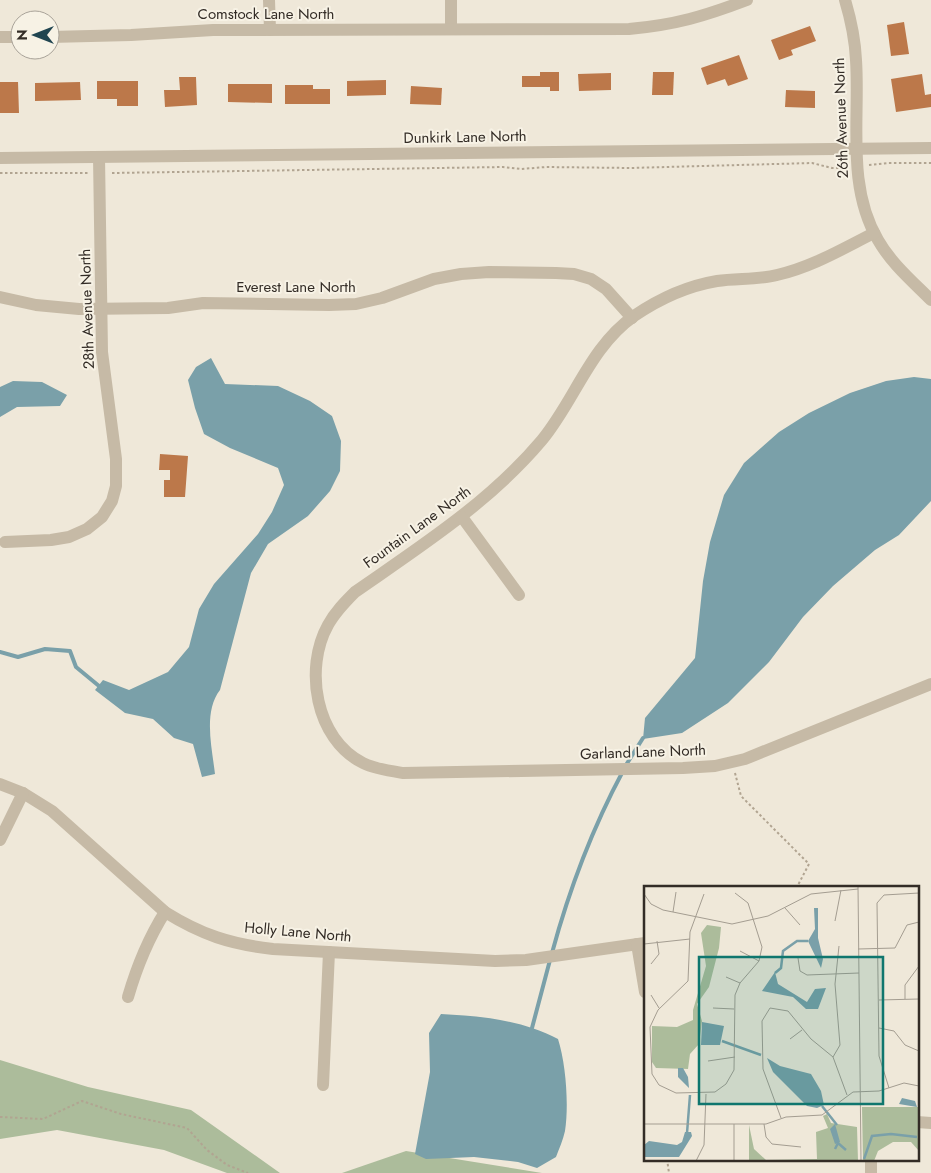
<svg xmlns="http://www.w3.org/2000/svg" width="931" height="1173" font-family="Jost,sans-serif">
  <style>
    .green { fill: #acbc9b }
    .water { fill: #7aa0a9 }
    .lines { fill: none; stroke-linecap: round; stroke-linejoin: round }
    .stream { stroke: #7aa0a9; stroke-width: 4 }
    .building { fill: #bc784a }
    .path { stroke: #b1a491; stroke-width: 2; stroke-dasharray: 2.5 2.5; stroke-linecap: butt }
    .minor { stroke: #c6baa6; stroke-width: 12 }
    .tertiary { stroke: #c6baa6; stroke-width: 12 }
    .labels { text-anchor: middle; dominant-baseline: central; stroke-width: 4; stroke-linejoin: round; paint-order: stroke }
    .street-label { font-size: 15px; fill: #332c26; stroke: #f7f2e5 }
    .inset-river { fill: none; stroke: #7aa0a9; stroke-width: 2.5 }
    .inset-road { fill: none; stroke: #a49d91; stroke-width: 1 }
    .view { fill: #0f766e; fill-opacity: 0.15; stroke: #0f766e; stroke-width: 2.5 }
    .inset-edge { fill: none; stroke: #332c26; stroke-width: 2.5 }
  </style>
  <rect width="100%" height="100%" fill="#efe8d9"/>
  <g class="green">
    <path d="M 0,1060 L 88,1087 L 191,1110 L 280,1173 L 227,1173 L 164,1150 L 57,1130 L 0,1139 Z"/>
    <path d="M 406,1151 L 542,1173 L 342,1173 Z"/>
  </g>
  <g class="water">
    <path d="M 211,358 L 225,384 L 278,386 L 310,401 L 332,416 L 341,441 L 340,471 L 330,491 L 308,516 L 268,544 L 251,573 L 220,690 C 203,712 212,748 215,774 L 202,777 L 193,744 L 174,738 L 153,719 L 125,713 L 95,690 L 103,680 L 129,690 L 168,672 L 189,647 L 199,609 L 214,584 L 258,534 L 272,512 L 284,485 L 278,468 L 230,448 L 204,434 L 195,408 L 188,380 L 196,367 Z"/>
    <path d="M 914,377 L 931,379 L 931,501 L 899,535 L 875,550 L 833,586 L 803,617 L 769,662 L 728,703 L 682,733 L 643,739 L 645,718 L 695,658 L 703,581 L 710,542 L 724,495 L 744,463 L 779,432 L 809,413 L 850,393 L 886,381 Z"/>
    <path d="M 13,381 L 42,382 L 67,395 L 60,406 L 17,407 L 0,417 L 0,387 Z"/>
    <path d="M 441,1014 C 481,1016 522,1020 558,1039 C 566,1064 569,1105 565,1131 C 563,1140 559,1149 556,1157 L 537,1168 L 518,1162 L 474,1157 L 426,1159 L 415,1154 L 430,1072 L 429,1033 Z"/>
  </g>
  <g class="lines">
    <g class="stream">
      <path d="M 0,652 L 18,657 L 45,649 L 70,651 L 76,667 L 99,686"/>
      <path d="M 626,765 L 643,738"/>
      <path d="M 552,953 C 569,890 592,829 623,771"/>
      <path d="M 532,1028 L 550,960"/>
    </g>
  </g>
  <g class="building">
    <path d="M 904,22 L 909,54 L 891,56 L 887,25 Z"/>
    <path d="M 810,26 L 816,41 L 791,50 L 793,55 L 779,60 L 771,40 Z"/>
    <path d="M 739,55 L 748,79 L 728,86 L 725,79 L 707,85 L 701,68 Z"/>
    <path d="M 540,72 L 559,72 L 559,91 L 550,91 L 550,87 L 522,87 L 522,76 L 540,76 Z"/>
    <path d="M 653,72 L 674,72 L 673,95 L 652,95 Z"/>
    <path d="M 611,73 L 611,90 L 579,91 L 578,74 Z"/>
    <path d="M 922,74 L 925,95 L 931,94 L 931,107 L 896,112 L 891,79 Z"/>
    <path d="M 179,77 L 196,77 L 197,105 L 165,107 L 164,90 L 180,90 Z"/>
    <path d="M 386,80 L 386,95 L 347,96 L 347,81 Z"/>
    <path d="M 97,81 L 138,81 L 138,106 L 117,106 L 117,99 L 97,99 Z"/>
    <path d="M 0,82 L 18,82 L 19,113 L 0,113 Z"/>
    <path d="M 80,82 L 81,100 L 35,101 L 35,83 Z"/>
    <path d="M 228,84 L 272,84 L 272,103 L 228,102 Z"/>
    <path d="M 285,85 L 313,85 L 313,89 L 330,89 L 330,104 L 285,104 Z"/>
    <path d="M 411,86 L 442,88 L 441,105 L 410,104 Z"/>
    <path d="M 786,90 L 815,91 L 815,108 L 785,107 Z"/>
    <path d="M 160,454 L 188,456 L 185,497 L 164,497 L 164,480 L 170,480 L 170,470 L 159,470 Z"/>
  </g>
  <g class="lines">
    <g class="path">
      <path d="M 869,165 L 888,163 L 931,163"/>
      <path d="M 0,173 L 88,173"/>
      <path d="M 112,173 L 503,167 L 521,169 L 546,167 L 630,168 L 812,163 L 832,168 L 846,168"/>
      <path d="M 735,773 L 741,796 L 809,864 L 797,887"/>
      <path d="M 0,1117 L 43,1119 L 82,1101 L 121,1114 L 187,1128 L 207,1150 L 227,1165 L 248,1173"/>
      <path d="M 667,1159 L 669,1173"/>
    </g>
    <g class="minor">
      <path d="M 269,0 L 270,30"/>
      <path d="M 451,0 L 451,29"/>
      <path d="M 845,0 C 851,20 855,39 856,60 C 860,119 846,186 878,240 C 891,263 912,281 931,300"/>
      <path d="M 0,37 L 20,37"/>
      <path d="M 50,37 L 131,35 L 213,30 L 629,29 C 675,25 705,16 747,0"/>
      <path d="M 874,233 C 842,249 812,267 777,275 C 758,280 737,278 717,281 C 687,286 659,299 634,316 C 590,347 575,400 542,440 C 490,502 421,546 355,592 C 345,602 335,612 328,625 C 304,668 315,739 363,763 C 375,769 390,771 403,773 L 683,768 L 715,766 L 745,759 L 931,684"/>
      <path d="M 0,297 L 36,305 L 79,309 L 168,308 L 203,303 L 329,305 L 356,304 L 382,298 L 434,279 L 461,274 L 489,272 L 556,273 L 574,274 L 591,279 L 606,289 L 632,318"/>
      <path d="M 462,517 L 519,595"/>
      <path d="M 5,542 L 51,540 L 69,537 L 87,529 L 102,517 L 112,501 L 116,486 L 116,459 L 102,352 L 99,157"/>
      <path d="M 0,784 L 23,793 L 52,811 L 165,912 C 202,935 230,944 273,949 L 495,961 L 526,960 L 645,943"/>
      <path d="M 0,840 L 23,793"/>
      <path d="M 637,944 L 645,992"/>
      <path d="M 128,997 C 137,966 148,939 165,912"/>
      <path d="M 323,1085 L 329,952"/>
      <path d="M 917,1122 L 931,1123"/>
      <path d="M 871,1173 L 871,1159"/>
    </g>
    <path class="tertiary" d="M 0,158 L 931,148"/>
  </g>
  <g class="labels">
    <g class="street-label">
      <text x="266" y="14">Comstock Lane North</text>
      <text transform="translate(841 118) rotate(-92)">26th Avenue North</text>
      <text transform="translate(465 137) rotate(-1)">Dunkirk Lane North</text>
      <text x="296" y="287">Everest Lane North</text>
      <text transform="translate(87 309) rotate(-92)">28th Avenue North</text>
      <text transform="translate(417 527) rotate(-36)">Fountain Lane North</text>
      <text transform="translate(643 752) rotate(-2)">Garland Lane North</text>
      <text transform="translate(298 932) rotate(5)">Holly Lane North</text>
    </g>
  </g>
  <g transform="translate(644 886)">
    <rect width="275" height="275" fill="#efe8d9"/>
    <path d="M 63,39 L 77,41 L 75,62 L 65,101 L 53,118 L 58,135 L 55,158 L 46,168 L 44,183 L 12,182 L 8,176 L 8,140 L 33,141 L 49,134 L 49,124 L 62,80 L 57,47 ZM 218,221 L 275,221 L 275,265 L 267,256 L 249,256 L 234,265 L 230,275 L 219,275 ZM 183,228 L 187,237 L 213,241 L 214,275 L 105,275 L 105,239 L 110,263 L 122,274 L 173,273 L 172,246 L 184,242 L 179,230 Z" fill="#acbc9b"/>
    <path d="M 170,22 L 174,22 L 174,52 L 179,73 L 177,82 L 164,55 L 171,43 ZM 131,86 L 134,98 L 163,116 L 171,103 L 182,102 L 174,123 L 162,123 L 149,111 L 118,105 ZM 58,136 L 80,140 L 76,159 L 57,159 ZM 123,172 L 136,180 L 167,188 L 177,205 L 180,219 L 173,222 L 163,220 L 129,186 ZM 34,182 L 39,182 L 44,191 L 45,202 L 34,191 ZM 258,212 L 271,215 L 273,221 L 255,218 ZM 191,238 L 196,256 L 191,258 L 186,243 ZM 41,246 L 47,246 L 48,250 L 35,271 L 0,271 L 0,259 L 5,255 L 33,259 L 38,256 Z" fill="#7aa0a9"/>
    <path class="inset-river" d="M 131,87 L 137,82 L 139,65 L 153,55 L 164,55M 78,155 L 117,169M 178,220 L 193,239M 43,247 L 46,209M 191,263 L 194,257 L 202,264M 220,273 L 228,250 L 247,248 L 273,251"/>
    <path class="inset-road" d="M 214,0 L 217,275M 0,8 L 7,18 L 19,24 L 88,38 L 124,30 L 167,8 L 214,3M 60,8 L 46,46 L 44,95 L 14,124 L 6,141 L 8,188 L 15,199 L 32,207 L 71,206 L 82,198 L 90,184 L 91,109 L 96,97 L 115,75 L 118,61 L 104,17 L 91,7M 141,22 L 156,39M 29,26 L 32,6M 191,35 L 197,4M 0,58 L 46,53M 214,63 L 251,62 L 263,39 L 275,36M 96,65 L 115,75M 154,72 L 156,85 L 163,89 L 215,87M 7,78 L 15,68 L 13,55M 82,91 L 96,97M 7,109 L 15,122M 261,113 L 261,99 L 275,80M 235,114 L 275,113M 69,122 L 90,123M 235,142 L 250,145 L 261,159 L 275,165M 146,153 L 158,144M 189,171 L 196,159 L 191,98 L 195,60M 64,175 L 91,171M 245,202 L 235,170 L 233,17 L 240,9 L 275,7M 137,232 L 119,183 L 118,135 L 126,122 L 144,125 L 167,153 L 189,171 L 203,209M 0,238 L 122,238 L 142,231 L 178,229 L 209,206 L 235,205 L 260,197 L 275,200M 90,238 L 90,275M 120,238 L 122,251 L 128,258 L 157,261M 52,275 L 60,259 L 62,208"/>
    <path class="view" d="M 55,71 L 239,71 L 239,218 L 55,218 Z"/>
    <rect width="275" height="275" class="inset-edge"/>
  </g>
  <g transform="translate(35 35) rotate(270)"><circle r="24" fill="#f7f2e5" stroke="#a9a399"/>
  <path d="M0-4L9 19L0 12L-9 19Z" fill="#204550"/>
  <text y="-8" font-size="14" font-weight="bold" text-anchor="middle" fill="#332c26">N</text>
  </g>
</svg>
